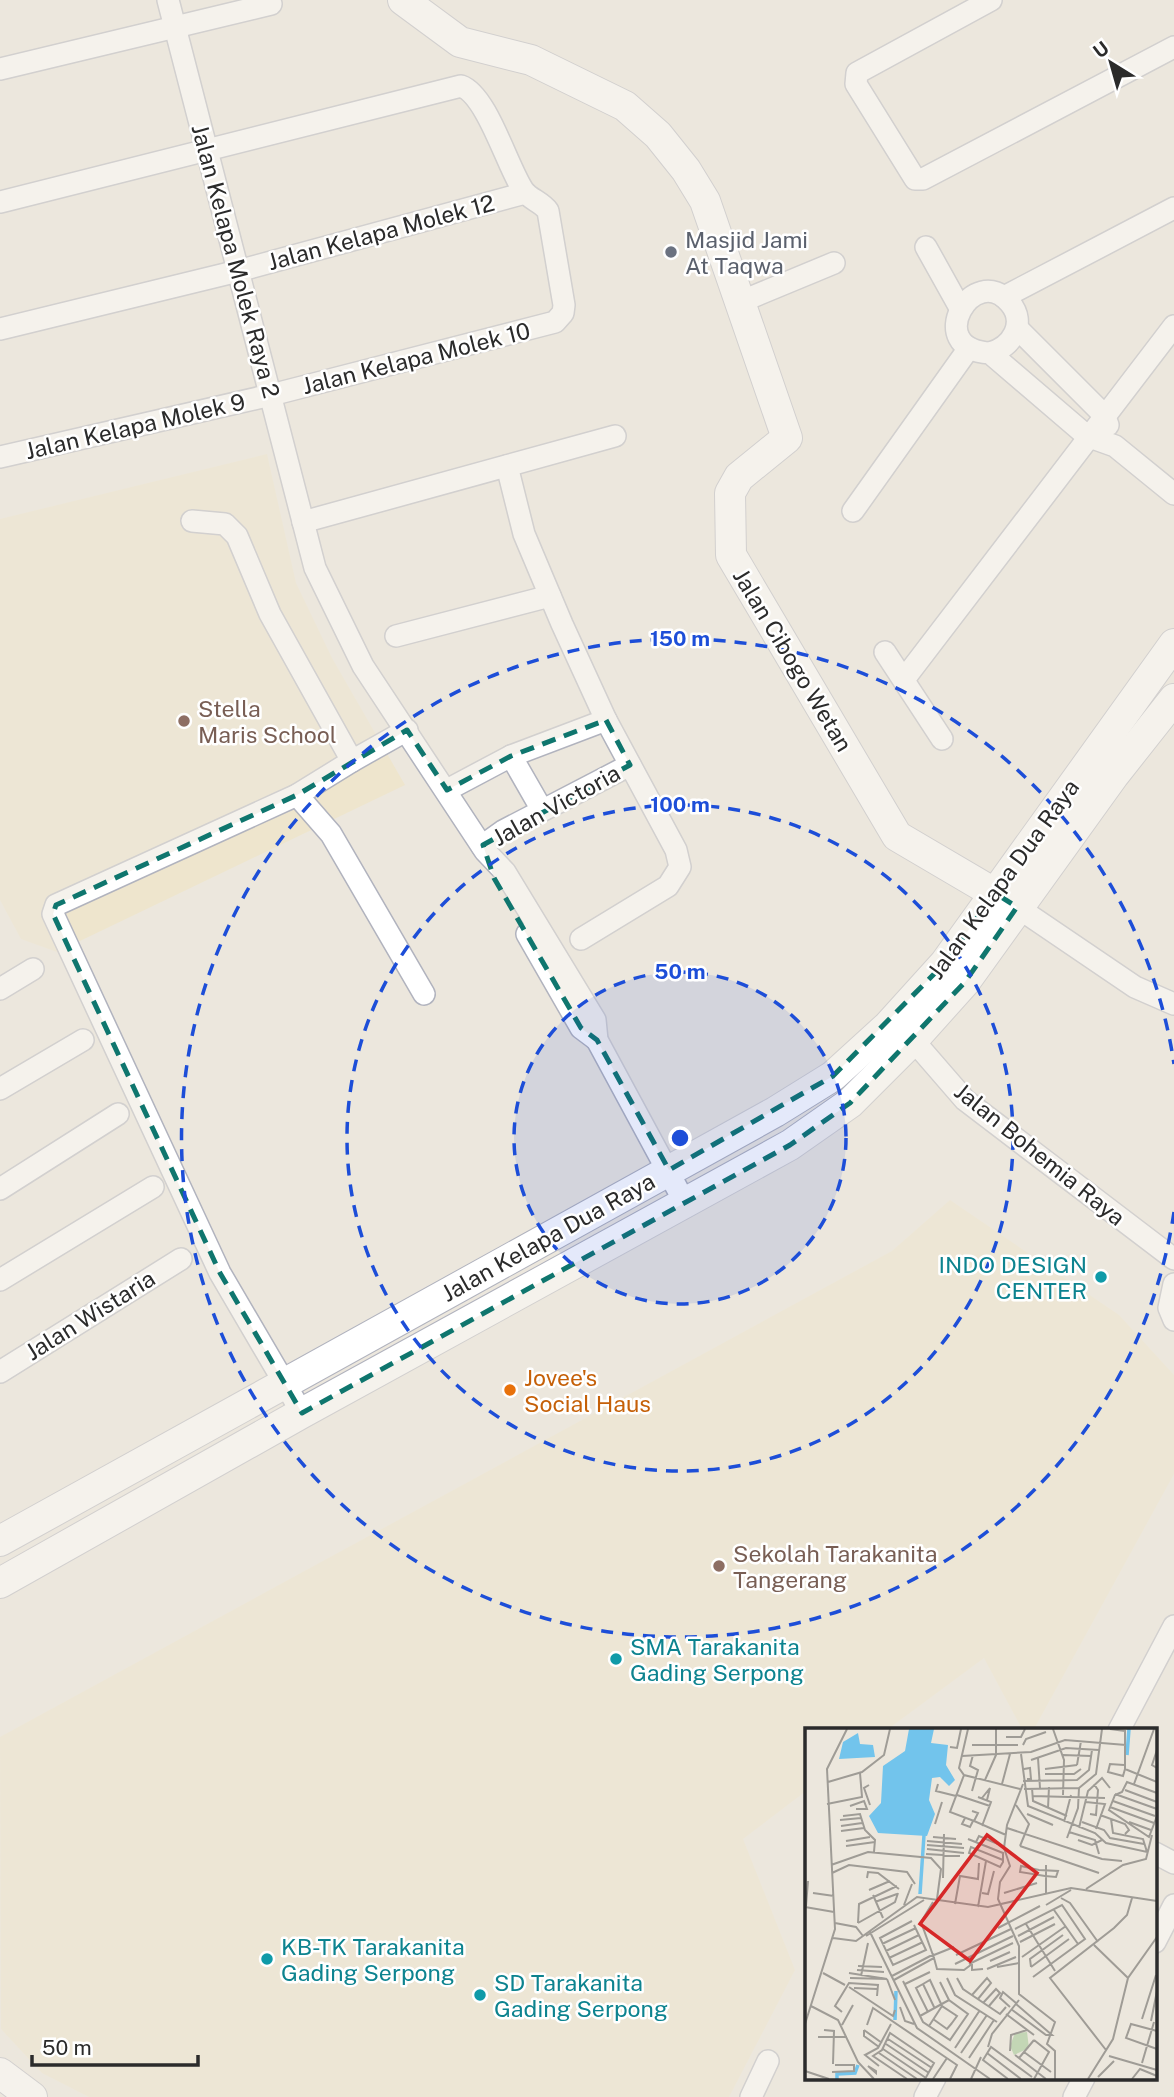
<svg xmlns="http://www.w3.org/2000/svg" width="1174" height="2097" font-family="'Public Sans',sans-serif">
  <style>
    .education { fill: #eee5cd }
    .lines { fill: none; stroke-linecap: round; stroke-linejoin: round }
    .street-casing { stroke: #b1b3be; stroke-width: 24 }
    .secondary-casing { stroke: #b1b3be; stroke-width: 32 }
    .street { stroke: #fff; stroke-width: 21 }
    .secondary { stroke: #fff; stroke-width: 30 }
    .marked { fill: none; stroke: #0f766e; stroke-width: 5; stroke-dasharray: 14 9; stroke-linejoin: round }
    .ring { fill: none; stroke: #1d4ed8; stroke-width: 3.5; stroke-dasharray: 12 9 }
    .worship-dot { fill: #6b7280; stroke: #fff; stroke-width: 2.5 }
    .education-dot { fill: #8d6e63; stroke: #fff; stroke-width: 2.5 }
    .culture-dot { fill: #0f9aa8; stroke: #fff; stroke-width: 2.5 }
    .food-dot { fill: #e8710a; stroke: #fff; stroke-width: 2.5 }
    .labels { text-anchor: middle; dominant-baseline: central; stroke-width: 5; stroke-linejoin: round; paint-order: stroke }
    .street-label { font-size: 23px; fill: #2b2b2b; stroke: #fff }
    .worship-label { font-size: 23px; fill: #5b616d; stroke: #fff; text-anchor: start }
    .education-label { font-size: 23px; fill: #785e54; stroke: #fff; text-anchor: start }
    .culture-label { font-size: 23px; fill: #0d838f; stroke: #fff; text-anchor: start }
    .food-label { font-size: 23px; fill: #c56008; stroke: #fff; text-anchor: start }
    .inset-river { fill: none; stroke: #72c4ec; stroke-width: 3.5 }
    .inset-road { fill: none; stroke: #9f9c96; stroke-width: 2 }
    .view { fill: #d62828; fill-opacity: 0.15; stroke: #d62828; stroke-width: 3.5 }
    .inset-edge { fill: none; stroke: #2b2b2b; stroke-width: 3.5 }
    .centre { fill: #1d4ed8; stroke: #fff; stroke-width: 3.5 }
    .ring-label { font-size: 21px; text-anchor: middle; font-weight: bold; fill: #1d4ed8; stroke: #fff; stroke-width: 5; stroke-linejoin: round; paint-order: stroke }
  </style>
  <rect width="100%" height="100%" fill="#ece7dd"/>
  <g class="education">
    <path d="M 267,454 L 296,583 L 332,658 L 405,785 L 57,952 L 21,939 L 0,900 L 0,519 Z"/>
    <path d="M 950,1200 L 1119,1315 L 1174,1375 L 1174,1474 L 1034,1729 L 1022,1729 L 984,1658 L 888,1729 L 806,1730 L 806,1791 L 743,1839 L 795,1970 L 729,2097 L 89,2097 L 42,2073 L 1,2029 L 0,1737 L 892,1251 Z"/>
  </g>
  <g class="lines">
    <g class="street-casing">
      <g id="street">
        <path d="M 168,0 L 315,568 L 363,666 L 485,851 L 505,872 L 595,1020 L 597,1040 L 685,1203"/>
        <path d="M 991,0 L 857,73 L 856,84 L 915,179 L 923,179 L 1174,47"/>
        <path d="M 0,69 L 271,4"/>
        <path d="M 0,202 L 461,86 C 487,95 507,166 523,190 C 529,199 542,202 548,211 L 564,305 L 563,313 L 555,322 L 271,395 L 0,457"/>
        <path d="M 926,247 L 960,308"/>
        <path d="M 1004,297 L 1174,208"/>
        <path d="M 740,302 L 834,263"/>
        <path d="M 1017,328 L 1104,415 L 1108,425"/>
        <path d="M 0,329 L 238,271 L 525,193"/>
        <path d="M 990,353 C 1012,347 1027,323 1010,303 C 974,260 921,349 990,353 L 1087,436 L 1115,446 L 1174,494"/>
        <path d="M 507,466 L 524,534 L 562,624 L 606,720 L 676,850 L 680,867 L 668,886 L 581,939"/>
        <path d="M 853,511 L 969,348"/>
        <path d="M 192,521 L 225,524 L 237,536 L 270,614 L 352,761 L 297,795 L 56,905 L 53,914 L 220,1273 L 302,1413"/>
        <path d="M 303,522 L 615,436"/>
        <path d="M 396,636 L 550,596"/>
        <path d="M 885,652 L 942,739"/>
        <path d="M 905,678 L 1174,326"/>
        <path d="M 511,756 L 542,810"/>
        <path d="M 352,761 L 407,730"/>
        <path d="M 447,790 L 511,756 L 606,720"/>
        <path d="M 297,795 L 331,834 L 424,994"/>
        <path d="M 482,846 L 503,831 L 630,765"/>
        <path d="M 1017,907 L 1135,987 L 1174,1004"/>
        <path d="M 527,934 L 581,1028 L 597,1040"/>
        <path d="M 0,989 L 33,969"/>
        <path d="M 913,1040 L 965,1100 L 1174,1259"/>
        <path d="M 0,1089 L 83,1040"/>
        <path d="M 0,1189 L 118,1114"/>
        <path d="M 0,1280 L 153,1187"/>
        <path d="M 1174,1284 L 1169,1308 L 1174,1320"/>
        <path d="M 0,1372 L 181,1259"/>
        <path d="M 1119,1730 L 1174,1626"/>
        <path d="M 1155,1853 L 1174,1863"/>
        <path d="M 1155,1942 L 1174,1905"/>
        <path d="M 751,2097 L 768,2061"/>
        <path d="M 925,2097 L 935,2078"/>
        <path d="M 1074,2097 L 1084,2078"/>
      </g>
    </g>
    <g class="secondary-casing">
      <g id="secondary">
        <path d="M 403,0 L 460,42 L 531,60 L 625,106 L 658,135 L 686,170 L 705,201 L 787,438 L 739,477 L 730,493 L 731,555 L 897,836 L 1011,903"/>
        <path d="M 0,1541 L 775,1112 L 833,1076 L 888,1026 L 945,963 L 1174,644"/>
        <path d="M 0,1583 L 302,1413 L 790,1145 L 850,1103 L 913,1040 L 965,982 L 1114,775 L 1174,699"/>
        <path d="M 0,2073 L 32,2097"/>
      </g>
    </g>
    <use href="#street" class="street"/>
    <use href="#secondary" class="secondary"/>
  </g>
  <path d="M0 0H1174V2097H0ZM 606,720 L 630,765 L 483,845 L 494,878 L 581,1028 L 597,1040 L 669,1170 L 833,1076 L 945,963 L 995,893 L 1017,907 L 965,982 L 850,1103 L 790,1145 L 302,1413 L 220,1273 L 53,914 L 56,905 L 297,795 L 407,730 L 447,790 L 511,756 Z" fill="#ece7dd" fill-opacity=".55" fill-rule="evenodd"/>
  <path class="marked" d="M 606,720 L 630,765 L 483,845 L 494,878 L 581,1028 L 597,1040 L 669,1170 L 833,1076 L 945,963 L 995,893 L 1017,907 L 965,982 L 850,1103 L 790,1145 L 302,1413 L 220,1273 L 53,914 L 56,905 L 297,795 L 407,730 L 447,790 L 511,756 Z"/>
  <circle cx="680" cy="1138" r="166" fill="#1d4ed8" fill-opacity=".12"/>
  <g class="ring">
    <circle cx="680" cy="1138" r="166"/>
    <circle cx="680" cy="1138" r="333"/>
    <path d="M1174 1212A499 499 0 1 1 1174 1064"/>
  </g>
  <circle class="worship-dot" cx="671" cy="252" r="7"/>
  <g class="education-dot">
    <circle cx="184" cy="721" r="7"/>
    <circle cx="719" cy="1566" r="7"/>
  </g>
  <g class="culture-dot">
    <circle cx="1101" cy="1277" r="7"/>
    <circle cx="616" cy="1659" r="7"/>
    <circle cx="267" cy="1959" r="7"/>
    <circle cx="480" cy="1995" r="7"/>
  </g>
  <circle class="food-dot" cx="510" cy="1390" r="7"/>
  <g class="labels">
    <g class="street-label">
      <text transform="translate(381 232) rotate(-15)">Jalan Kelapa Molek 12</text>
      <text transform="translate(236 261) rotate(75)">Jalan Kelapa Molek Raya 2</text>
      <text transform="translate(416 358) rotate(-14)">Jalan Kelapa Molek 10</text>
      <text transform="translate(135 426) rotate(-13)">Jalan Kelapa Molek 9</text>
      <text transform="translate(793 660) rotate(59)">Jalan Cibogo Wetan</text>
      <text transform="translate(556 805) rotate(-29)">Jalan Victoria</text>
      <text transform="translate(1003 879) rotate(-54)">Jalan Kelapa Dua Raya</text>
      <text transform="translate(1040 1154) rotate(39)">Jalan Bohemia Raya</text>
      <text transform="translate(548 1237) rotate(-29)">Jalan Kelapa Dua Raya</text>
      <text transform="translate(90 1315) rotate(-32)">Jalan Wistaria</text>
    </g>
    <g class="worship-label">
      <text x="685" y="239">Masjid Jami<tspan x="685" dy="26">At Taqwa</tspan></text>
    </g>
    <g class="education-label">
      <text x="198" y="708">Stella<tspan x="198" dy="26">Maris School</tspan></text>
      <text x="733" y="1553">Sekolah Tarakanita<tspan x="733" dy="26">Tangerang</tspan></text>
    </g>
    <g class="culture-label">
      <text x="1087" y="1264" text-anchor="end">INDO DESIGN<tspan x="1087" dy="26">CENTER</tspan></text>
      <text x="630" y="1646">SMA Tarakanita<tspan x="630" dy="26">Gading Serpong</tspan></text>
      <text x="281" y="1946">KB-TK Tarakanita<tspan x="281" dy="26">Gading Serpong</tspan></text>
      <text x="494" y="1982">SD Tarakanita<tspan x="494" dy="26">Gading Serpong</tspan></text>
    </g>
    <g class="food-label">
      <text x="524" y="1377">Jovee's<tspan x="524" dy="26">Social Haus</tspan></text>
    </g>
  </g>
  <g transform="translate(805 1728)">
    <rect width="352" height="352" fill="#ece7dd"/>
    <path d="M 222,304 L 224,320 L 209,327 L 205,318 L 210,305 Z" fill="#c3d6b5"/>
    <path d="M 104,1 L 129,1 L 126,15 L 143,17 L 141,37 L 150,52 L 144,58 L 135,49 L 127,50 L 124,72 L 130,86 L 122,108 L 73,105 L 64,88 L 76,75 L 78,38 L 100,23 ZM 53,5 L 55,16 L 68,17 L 70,29 L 34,31 L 38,14 Z" fill="#72c4ec"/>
    <path class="inset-river" d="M 322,27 L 324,1M 115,166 L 119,107M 90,292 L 91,263M 32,351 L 32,346 L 50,345 L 53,337"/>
    <path class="inset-road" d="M 163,1 L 154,40 L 159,47 L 215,61M 248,1 L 259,32 L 258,67M 305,1 L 320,3 L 320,41 L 352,54M 201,9 L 216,9 L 220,1M 167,17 L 213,17M 218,17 L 221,11 L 241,4M 145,19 L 152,20 L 156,1M 352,22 L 347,37 L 352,40M 216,26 L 223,78 L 290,105 L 301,115 L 342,124 L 338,111 L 308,105 L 306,91M 258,27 L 286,28M 157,28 L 226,24 L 260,12 L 321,17M 233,30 L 235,60M 226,32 L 261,20 L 294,22M 272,37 L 276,13M 319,37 L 305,36 L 303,44 L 318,48 L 320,41M 219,41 L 225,40 L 226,51 L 222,51M 240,41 L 272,37M 240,46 L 269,46 L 276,41M 159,47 L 145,84 L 169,93M 180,52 L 191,27 L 191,1M 218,53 L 272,52 L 284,42 L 287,22M 23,54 L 57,44 L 79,27 L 85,1M 133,56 L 131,63 L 151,68M 197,56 L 205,26M 218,56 L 202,97 L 199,120 L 205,138 L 195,154 L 193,171 L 214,218 L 214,266 L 250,294 L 242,316 L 250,323 L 250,351M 329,56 L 349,1M 64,57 L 59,60 L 65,77M 227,60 L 228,73 L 262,88M 274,60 L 291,46 L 297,1M 219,61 L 274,60M 320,62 L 352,74M 167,63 L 173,42 L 165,38 L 168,27M 352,65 L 322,54 L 317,64 L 310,67 L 304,82 L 344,109 L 352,88M 310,66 L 352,81M 152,67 L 185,78M 227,68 L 300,70M 173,69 L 186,74 L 177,98M 177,70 L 185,60 L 182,72M 308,73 L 350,88M 281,74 L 300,76 L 291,101M 22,76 L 57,69 L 55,45M 211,77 L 224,96 L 215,118M 45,78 L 59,73 L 62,81 L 51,81M 305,79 L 349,95M 243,80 L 244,59M 167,83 L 173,85 L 169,93 L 201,107M 222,86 L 248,97M 285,86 L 291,87 L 293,62 L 289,56M 295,87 L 320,96 L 324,102 L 320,106M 38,88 L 55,86 L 60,102 L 70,112 L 69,124M 160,90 L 157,96 L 165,99 L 168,93M 35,92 L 56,90M 259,94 L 266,67M 277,94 L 299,102 L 305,110 L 339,116M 324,94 L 346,102M 130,96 L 137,74M 36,98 L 57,95M 202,100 L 297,131 L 317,133M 274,100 L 283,63 L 297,50 L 305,60M 36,103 L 59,100M 264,104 L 290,112 L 294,126M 128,109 L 151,111M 262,110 L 273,80 L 274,60M 163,111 L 198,125 L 198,134 L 195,139 L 164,125 L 166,119 L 198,132M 273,112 L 287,117 L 297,112M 41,113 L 65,109M 122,113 L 157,116M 171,114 L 174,108 L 193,116M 122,117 L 159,120M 41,118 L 70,114M 215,118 L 294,145M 122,121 L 159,125M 121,126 L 155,128M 26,137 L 63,124 L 126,130 L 136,141 L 132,171M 216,138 L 234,142 L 253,143 L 251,149 L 240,148 L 215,144 ZM 27,145 L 44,137 L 102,144 L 110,156M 62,150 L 63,144 L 73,145 L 94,161M 138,150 L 139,106M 281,161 L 318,137 L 341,131 L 347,107M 64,162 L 85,153M 8,165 L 29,168M 177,165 L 183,166 L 189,143M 199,165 L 232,155M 241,165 L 241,137M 68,167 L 78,190M 256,170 L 265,175 L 293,214M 70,174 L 92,166M 150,176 L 155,148 L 173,151 L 174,135M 99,177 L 107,156M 241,177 L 266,162M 1,178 L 3,153M 0,179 L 29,184M 173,179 L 181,133M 249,182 L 273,216M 107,193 L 75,210 L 88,237 L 121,222 L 109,197M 30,195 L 51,199 L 58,208M 53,195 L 54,176 L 92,158M 53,195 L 90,174 L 93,165M 221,196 L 250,243M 193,200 L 235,178M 210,201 L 257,177 L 280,211 L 228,249M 65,204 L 112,300 L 185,351M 61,208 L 119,172M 213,208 L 249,189M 28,210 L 51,213 L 112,169 L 183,179 L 266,160 L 352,173M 215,214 L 250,196M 77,216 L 111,200M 289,217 L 323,250M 81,223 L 114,207M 129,227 L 149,219M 151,227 L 206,201M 217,229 L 261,198M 84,230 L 118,214M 129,230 L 132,241 L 159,242 L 167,236 L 167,242 L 178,241M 185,233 L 205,224M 150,236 L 208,208M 164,236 L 208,215M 53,238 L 77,239M 192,239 L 214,235M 226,239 L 225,231 L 258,207M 226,239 L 264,211M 182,241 L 211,229M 52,242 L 79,244M 18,245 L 40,257M 44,245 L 82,251 L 45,250M 56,248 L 63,215M 87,248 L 129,226M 142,250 L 150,267 L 192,294M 152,250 L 158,261 L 195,286 L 201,279M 82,251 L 90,272M 89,252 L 129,230 L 116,194 L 128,174M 98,253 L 118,294 L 145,312 L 163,286 L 144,272 L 135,254M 100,256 L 125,244M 118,256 L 125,252 L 137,278 L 152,288 L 147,295M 118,256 L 111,260 L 123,284M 118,256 L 130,281M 44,259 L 88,288 L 90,282M 49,260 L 72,261M 167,267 L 182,250 L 186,255 L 173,271M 178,275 L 191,261 L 195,265 L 184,278M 6,278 L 33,292 L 53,334 L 69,351M 95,279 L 100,293 L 109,296M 205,279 L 195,270 L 198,264 L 211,275M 206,281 L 241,307 L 247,307 L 211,276M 37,284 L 30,278 L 44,255 L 73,257 L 72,268M 201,286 L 229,307M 115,288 L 144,272M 128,291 L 142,301 L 147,295M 337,291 L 351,247M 346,293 L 352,263M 0,296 L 30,201 L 22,41 L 42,1M 37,297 L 48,277M 62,297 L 68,280 L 152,337 L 145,351M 124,298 L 137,278M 19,302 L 29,303 L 28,336M 59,302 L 59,308 L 74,319M 59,302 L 77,315M 352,303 L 326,296 L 321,310 L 352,321M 13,309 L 42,309M 83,311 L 127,340M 229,312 L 244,324 L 229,351M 81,316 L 124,345M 183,319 L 187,306 L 214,272M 150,320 L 175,282M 78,321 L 121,350M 301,322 L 245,250 L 309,200 L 322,187 L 327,170M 205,323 L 206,307 L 222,302M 219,324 L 246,344M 74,325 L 112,351M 156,325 L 182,287M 182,325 L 216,351M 210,327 L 241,351M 304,328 L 352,342M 164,330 L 189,292M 214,330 L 229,312M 337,335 L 349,294M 63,338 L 71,343 L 71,345 ZM 74,338 L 60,327 L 73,320 L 86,296M 0,343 L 24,351M 27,344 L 49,343 L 49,337 L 30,337M 293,349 L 309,333M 102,351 L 68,328 L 77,322 L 85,305 L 129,335 L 120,351M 128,351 L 142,330M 166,351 L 176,329M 203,351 L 178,332 L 186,319 L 227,349M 283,351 L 308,311 L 323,250 L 352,209M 327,351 L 335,341 L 352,348"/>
    <path class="view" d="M 182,107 L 232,145 L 165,233 L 115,196 Z"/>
    <rect width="352" height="352" class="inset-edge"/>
  </g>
  <circle cx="680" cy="1138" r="10" class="centre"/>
  <g class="ring-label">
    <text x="680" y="646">150 m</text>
    <text x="680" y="812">100 m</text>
    <text x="680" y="979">50 m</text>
  </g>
  <g transform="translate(1111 63) rotate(323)" stroke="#ffffff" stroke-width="5" paint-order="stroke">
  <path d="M0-5L12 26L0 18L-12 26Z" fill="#2b2b2b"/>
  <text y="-10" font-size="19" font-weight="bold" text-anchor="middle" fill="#2b2b2b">U</text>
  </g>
  <path d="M32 2055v10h166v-10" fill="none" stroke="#2b2b2b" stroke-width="3.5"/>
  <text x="42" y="2055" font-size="21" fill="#2b2b2b" stroke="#ffffff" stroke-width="5" paint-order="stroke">50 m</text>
</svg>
